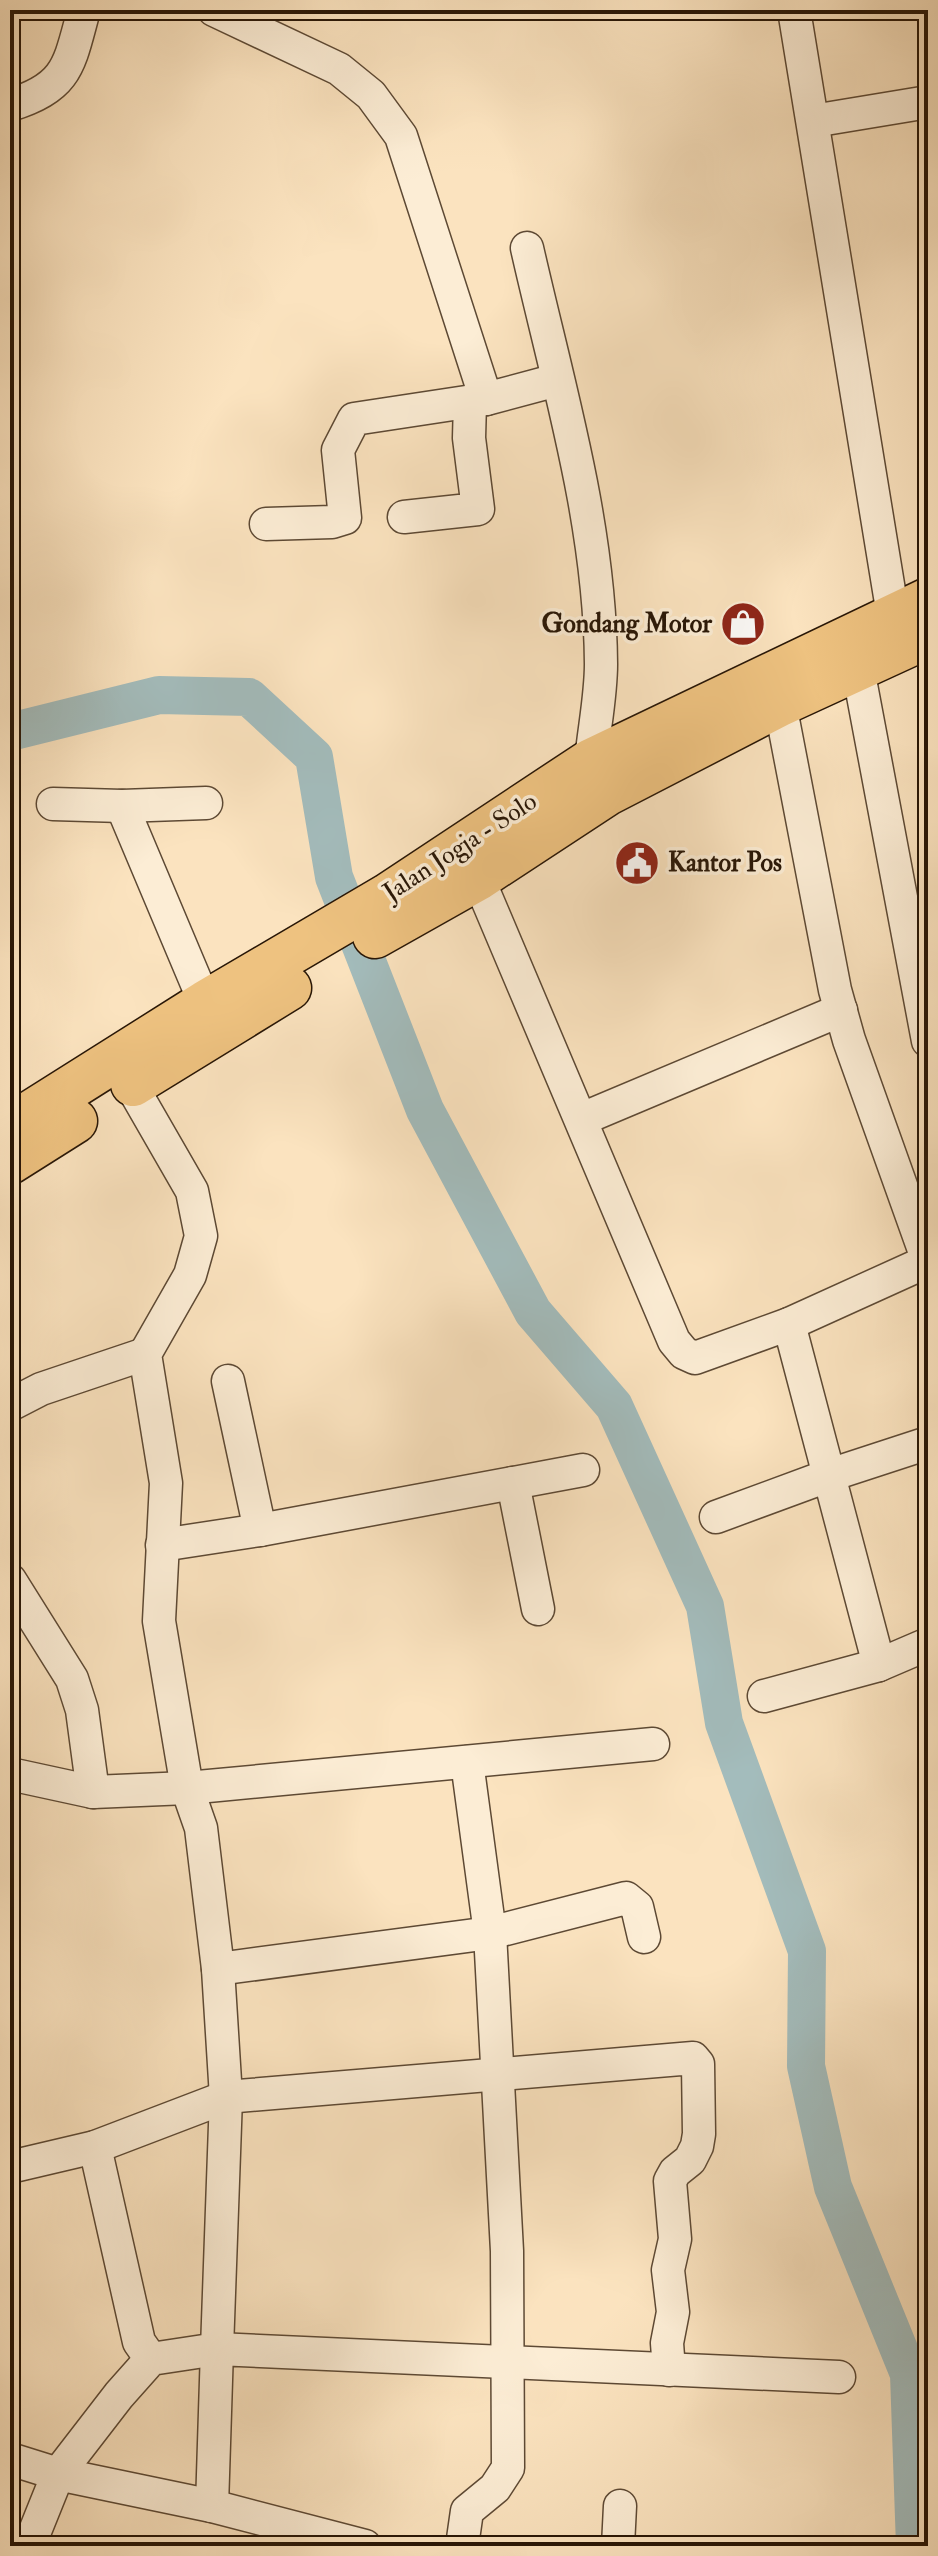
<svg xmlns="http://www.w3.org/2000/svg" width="938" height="2556" font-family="'IM FELL Double Pica',serif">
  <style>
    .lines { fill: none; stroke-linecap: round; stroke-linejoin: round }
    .river { stroke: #a3bcbc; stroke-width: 38 }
    .minor-casing { stroke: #5d4934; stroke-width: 35 }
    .highway-casing { stroke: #281606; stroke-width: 47 }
    .minor { stroke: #fcedd5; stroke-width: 32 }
    .highway { stroke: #eec280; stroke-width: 44 }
    .labels { text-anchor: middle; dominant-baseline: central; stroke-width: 7; stroke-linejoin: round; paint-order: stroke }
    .poi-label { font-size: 26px; font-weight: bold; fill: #281606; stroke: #fcedd5; text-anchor: end }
    .street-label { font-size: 26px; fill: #281606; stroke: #fcedd5 }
  </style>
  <rect width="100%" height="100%" fill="#fbe3bf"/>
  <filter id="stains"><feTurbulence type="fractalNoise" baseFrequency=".0025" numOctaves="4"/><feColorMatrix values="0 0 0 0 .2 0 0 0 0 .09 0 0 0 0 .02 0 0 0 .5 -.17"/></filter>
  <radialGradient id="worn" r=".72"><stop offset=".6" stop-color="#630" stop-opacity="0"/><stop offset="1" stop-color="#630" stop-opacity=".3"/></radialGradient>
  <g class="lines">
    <path class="river" d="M 10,732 L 159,695 L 249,697 L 314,757 L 334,877 L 425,1110 L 533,1312 L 614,1406 L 705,1606 L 724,1723 L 807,1951 L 806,2066 L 833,2187 L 909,2374 L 915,2546"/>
    <g class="minor-casing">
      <g id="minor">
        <path d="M 214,10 L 339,69 L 371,95 L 401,136 L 486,399 L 557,380"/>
        <path d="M 794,10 L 893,615"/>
        <path d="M 10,105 C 69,87 69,64 84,10"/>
        <path d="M 813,121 L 928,102"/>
        <path d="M 527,248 C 558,385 600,522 601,664 C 601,696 594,729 591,761"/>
        <path d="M 404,517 L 478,509 L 469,438 L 470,402"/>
        <path d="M 266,524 L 332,522 L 345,518 L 338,450 L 354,419 L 486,399"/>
        <path d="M 858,669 L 928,1041"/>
        <path d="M 780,704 L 835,990 L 849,1040 L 928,1261"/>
        <path d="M 53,804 L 122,806 L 206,803"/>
        <path d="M 122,806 L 205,1003"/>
        <path d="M 478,878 L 674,1341 L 684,1353 L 695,1358 L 789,1324 L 879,1665 L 928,1644"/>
        <path d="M 582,1119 L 841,1010"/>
        <path d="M 789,1324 L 928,1261"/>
        <path d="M 228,1381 L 260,1530"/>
        <path d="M 10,1405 L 41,1389 L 145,1354"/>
        <path d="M 513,1483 L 538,1609"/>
        <path d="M 716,1517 L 830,1475 L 928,1443"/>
        <path d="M 162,1545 L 260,1530 L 583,1470"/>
        <path d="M 10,1580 L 72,1679 L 82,1710 L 93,1792 L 187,1788 L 653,1744"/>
        <path d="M 764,1696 L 879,1665"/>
        <path d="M 10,1774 L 93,1792"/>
        <path d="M 218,1969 L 490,1933 L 626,1898 L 637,1907 L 644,1937"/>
        <path d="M 95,2147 L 139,2342 L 151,2359"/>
        <path d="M 10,2167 L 95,2147 L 226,2097 L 693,2058 L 698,2064 L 699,2134 L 697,2146 L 690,2160 L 675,2172 L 670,2181 L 675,2239 L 668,2270 L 673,2312 L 667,2343 L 669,2370"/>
        <path d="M 10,2459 L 58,2474 L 212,2506 L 365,2546"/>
        <path d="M 212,2506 L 217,2349 L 839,2377"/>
        <path d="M 29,2546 L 58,2474 L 119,2395 L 151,2359 L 217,2349 L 226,2097 L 218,1969 L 201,1828 L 187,1788 L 159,1621 L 166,1483 L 145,1354 L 190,1275 L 201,1236 L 192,1191 L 131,1085"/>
        <path d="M 462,2546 L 467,2511 L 495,2488 L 508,2468 L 507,2251 L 490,1933 L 467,1762"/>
        <path d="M 618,2546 L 620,2506"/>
      </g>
    </g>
    <g class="highway-casing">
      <g id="highway">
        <path d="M 375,936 L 478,878 L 606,794 L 780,704 L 928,636"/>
        <path d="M 133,1084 L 289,988"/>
        <path d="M 10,1126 L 205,1003 L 387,896 L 591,761 L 928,600"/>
        <path d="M 10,1162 L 75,1121"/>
      </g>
    </g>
    <use href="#minor" class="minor"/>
    <use href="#highway" class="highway"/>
  </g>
  <defs>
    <g id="shop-disc" transform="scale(2.3)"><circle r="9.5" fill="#8f2418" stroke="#fcedd5"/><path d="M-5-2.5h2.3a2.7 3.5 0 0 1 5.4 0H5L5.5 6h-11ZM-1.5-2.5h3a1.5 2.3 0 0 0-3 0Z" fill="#fff"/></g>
    <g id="civic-disc" transform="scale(2.3)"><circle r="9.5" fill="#8f2418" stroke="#fcedd5"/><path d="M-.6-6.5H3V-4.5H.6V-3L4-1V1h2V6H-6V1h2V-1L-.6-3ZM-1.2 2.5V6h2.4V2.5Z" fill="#fff"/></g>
  </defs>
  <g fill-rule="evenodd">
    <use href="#shop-disc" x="743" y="624"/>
    <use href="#civic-disc" x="637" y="863"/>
  </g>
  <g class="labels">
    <g class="poi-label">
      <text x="712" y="624">Gondang Motor</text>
      <text x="668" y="863" text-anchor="start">Kantor Pos</text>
    </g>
    <g class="street-label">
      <text transform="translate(460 847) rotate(-33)">Jalan Jogja - Solo</text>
    </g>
  </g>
  <rect width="938" height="2556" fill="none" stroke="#fbe3bf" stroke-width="40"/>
  <rect x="12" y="12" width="914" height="2532" fill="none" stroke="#281606" stroke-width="4"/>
  <rect x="20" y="20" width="898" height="2516" fill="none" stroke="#281606" stroke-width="2"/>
  <rect width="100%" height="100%" filter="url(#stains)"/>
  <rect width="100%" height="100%" fill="url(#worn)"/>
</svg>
